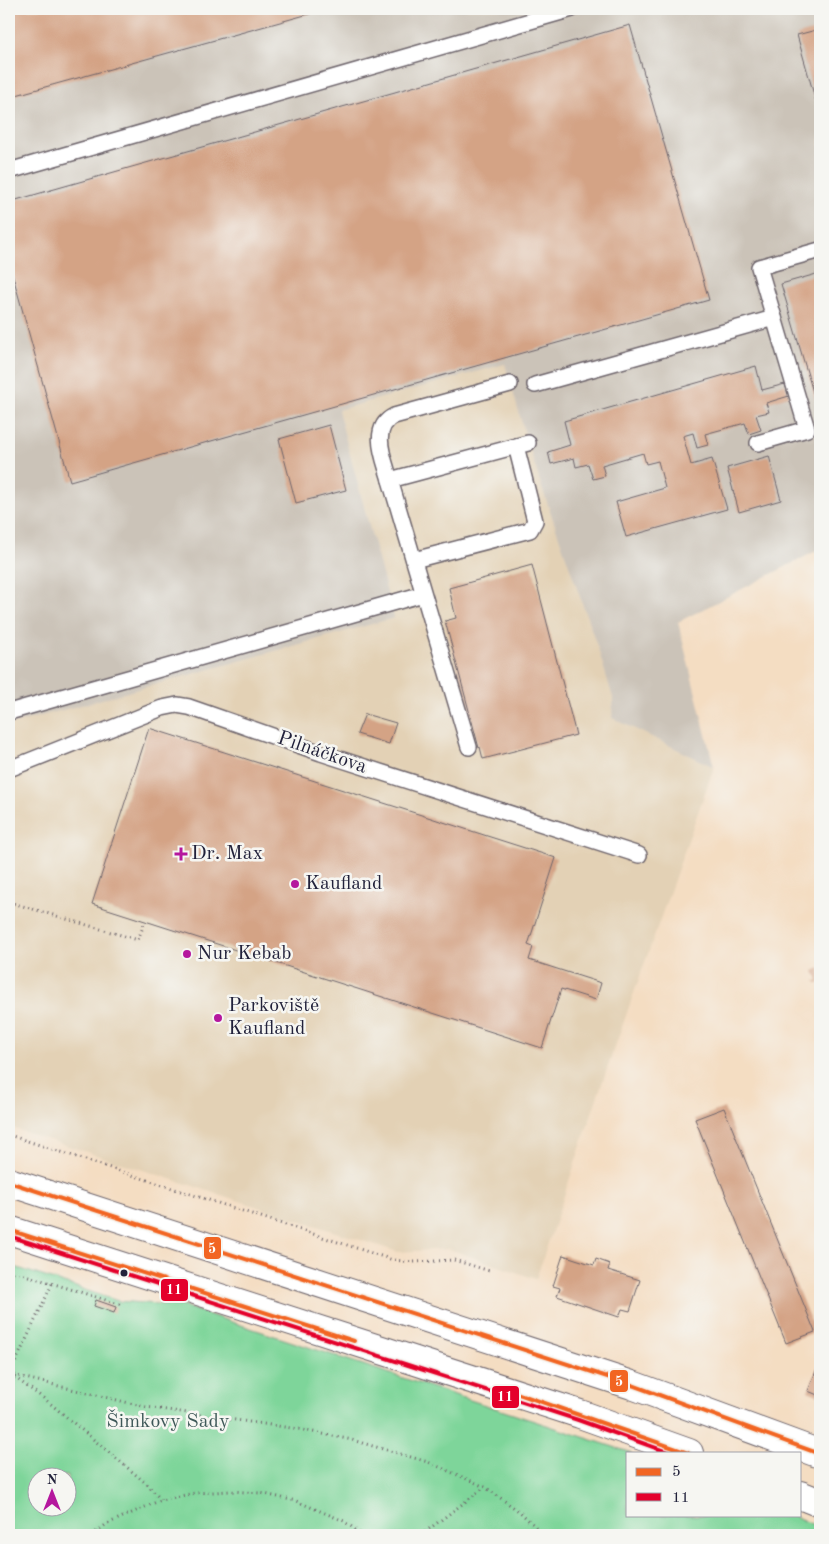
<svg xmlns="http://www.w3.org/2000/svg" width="829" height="1544" font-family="'Old Standard TT',serif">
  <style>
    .built { fill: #e3d1b5 }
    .industrial { fill: #cbc3b8 }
    .green { fill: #7ed59a; stroke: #507c6a; fill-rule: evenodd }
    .building { fill: #d4a385 }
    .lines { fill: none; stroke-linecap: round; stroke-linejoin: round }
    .service-casing { stroke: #6c636a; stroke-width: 18 }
    .primary-casing { stroke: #6c636a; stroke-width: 30 }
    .path { stroke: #6c636a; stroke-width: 3; stroke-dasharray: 1 4; stroke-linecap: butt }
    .service { stroke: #fff; stroke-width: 15 }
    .primary { stroke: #fff; stroke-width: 28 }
    .bus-1-casing { stroke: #f6f6f2; stroke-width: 8 }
    .bus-2-casing { stroke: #f6f6f2; stroke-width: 8 }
    .bus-1 { stroke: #f26522; stroke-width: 4 }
    .bus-2 { stroke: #e4002b; stroke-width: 4 }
    .poi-dot { fill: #b5179e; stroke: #f6f6f2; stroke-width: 2 }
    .bus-dot { fill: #22223b; stroke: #f6f6f2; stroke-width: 2 }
    .labels { text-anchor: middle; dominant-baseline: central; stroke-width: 5; stroke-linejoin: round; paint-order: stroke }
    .street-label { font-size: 20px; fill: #22223b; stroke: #f6f6f2 }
    .poi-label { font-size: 20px; fill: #22223b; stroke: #f6f6f2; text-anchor: start }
    .park-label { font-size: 20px; fill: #3e5858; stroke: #f6f6f2 }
    .line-badge { stroke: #f6f6f2; stroke-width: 2 }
    .badge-label { font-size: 14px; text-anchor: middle; font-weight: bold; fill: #fff }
  </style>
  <rect width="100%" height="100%" fill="#f6f6f2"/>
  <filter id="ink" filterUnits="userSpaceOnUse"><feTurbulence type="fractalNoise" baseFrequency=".02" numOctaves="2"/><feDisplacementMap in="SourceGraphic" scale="10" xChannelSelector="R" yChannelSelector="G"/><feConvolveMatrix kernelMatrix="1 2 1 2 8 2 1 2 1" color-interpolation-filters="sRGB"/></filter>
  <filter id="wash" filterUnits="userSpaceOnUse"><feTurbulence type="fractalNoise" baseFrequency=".0096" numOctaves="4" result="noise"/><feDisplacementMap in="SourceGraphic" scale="20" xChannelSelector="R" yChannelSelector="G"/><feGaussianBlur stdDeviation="1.12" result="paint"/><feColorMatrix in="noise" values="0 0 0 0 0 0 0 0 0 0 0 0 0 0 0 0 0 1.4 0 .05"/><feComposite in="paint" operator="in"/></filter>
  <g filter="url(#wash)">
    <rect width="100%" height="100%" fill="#f4ddc2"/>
    <path class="built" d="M 505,364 L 525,434 L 541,485 L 598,649 L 613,698 L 612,718 L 714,767 L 601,1086 L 536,1279 L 449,1249 L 398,1252 L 9,1127 L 9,725 L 394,618 L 338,410 Z"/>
    <path class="industrial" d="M 9,9 L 820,9 L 820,549 L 678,622 L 714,767 L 612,718 L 613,698 L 598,649 L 541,485 L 525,434 L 505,364 L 338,410 L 394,618 L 9,725 Z"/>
    <path class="green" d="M 9,1265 L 118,1301 L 183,1306 L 632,1453 L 628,1453 L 628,1515 L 792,1515 L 820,1528 L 820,1535 L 9,1535 ZM 38,1476 L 68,1476 L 68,1506 L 38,1506 Z"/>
    <g id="blocks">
      <g class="building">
        <path d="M 9,9 L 327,9 L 9,97 Z"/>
        <path d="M 630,25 L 709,300 L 70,481 L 9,262 L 9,202 Z"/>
        <path d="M 820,29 L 820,116 L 797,35 Z"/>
        <path d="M 820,273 L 820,416 L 781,284 Z"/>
        <path d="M 756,366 L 762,390 L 785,384 L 789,396 L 766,403 L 769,412 L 756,415 L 761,430 L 749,434 L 745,423 L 705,434 L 708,445 L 697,448 L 693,433 L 683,436 L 691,465 L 712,459 L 727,509 L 626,537 L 616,502 L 665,488 L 658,461 L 646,464 L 643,453 L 602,465 L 605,476 L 593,479 L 588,464 L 576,467 L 574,458 L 551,464 L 548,452 L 570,445 L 564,421 Z"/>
        <path d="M 329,425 L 346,490 L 296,503 L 279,439 Z"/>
        <path d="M 769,456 L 781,500 L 739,512 L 727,468 Z"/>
        <path d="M 532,565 L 576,735 L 483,759 L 480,747 L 479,748 L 445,621 L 456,618 L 449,588 Z"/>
        <path d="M 365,714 L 396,723 L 389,744 L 357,734 Z"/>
        <path d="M 149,728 L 556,858 L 528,945 L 533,947 L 529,960 L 601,983 L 596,1000 L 561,989 L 542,1048 L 92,904 Z"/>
        <path d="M 820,968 L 820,983 L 817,984 L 815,981 L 818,980 L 814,971 Z"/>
        <path d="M 724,1108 L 815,1332 L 786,1343 L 695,1119 Z"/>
        <path d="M 563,1255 L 594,1265 L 596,1259 L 610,1264 L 608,1270 L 640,1280 L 630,1311 L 622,1309 L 619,1317 L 557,1296 L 560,1288 L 553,1286 Z"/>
        <path d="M 96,1300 L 116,1307 L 114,1313 L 94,1306 Z"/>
        <path d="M 820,1361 L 820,1396 L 808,1391 Z"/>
      </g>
    </g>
  </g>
  <g filter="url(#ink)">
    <use href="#blocks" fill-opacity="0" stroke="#6c636a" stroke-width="1"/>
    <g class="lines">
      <g class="service-casing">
        <g id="service">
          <path d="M 9,171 L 572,9"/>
          <path d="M 535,385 L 774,318"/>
          <path d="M 758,443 L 807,429 L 759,267 L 820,250"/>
          <path d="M 390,480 L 528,443"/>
          <path d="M 414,560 L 530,530 L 535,521 L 516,446"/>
          <path d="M 9,712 L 423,594"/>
          <path d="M 469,747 L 390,480 C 385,461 369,428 394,416 L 510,384"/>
          <path d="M 9,769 L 162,708 L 177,705 L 189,707 L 321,753 L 639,855"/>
        </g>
      </g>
      <g class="primary-casing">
        <g id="primary">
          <path d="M 9,1182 L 632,1385 L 820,1454"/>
          <path d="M 9,1230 L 580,1414 L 689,1453"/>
          <path d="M 800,1495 L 820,1503"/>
        </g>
      </g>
      <g class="path">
        <path d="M 9,902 L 138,940 L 145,921"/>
        <path d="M 9,1135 L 393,1260 L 414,1262 L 454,1260 L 490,1271"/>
        <path d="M 9,1270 L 122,1305"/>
        <path d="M 52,1284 L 10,1374 L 46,1400 L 147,1484 L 161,1500"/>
        <path d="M 9,1374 L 146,1407 L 298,1429 L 352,1440 L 428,1462 L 485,1487 L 520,1512 L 544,1535"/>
        <path d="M 92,1535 L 107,1524 L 161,1500 L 195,1493 L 230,1491 L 260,1493 L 296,1501 L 344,1521 L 362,1535"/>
        <path d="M 421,1535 L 485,1487"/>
      </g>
      <use href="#service" class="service"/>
      <use href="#primary" class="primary"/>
      <g class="bus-1-casing">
        <g id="bus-1">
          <path d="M 9,1182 L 632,1385 L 820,1454"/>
          <path d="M 9,1230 L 354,1341"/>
          <path d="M 516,1393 L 688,1453"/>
        </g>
      </g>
      <g class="bus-2-casing">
        <path id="bus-2" d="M 9,1236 L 578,1420 L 670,1453"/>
      </g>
      <use href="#bus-1" class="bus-1"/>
      <use href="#bus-2" class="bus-2"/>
    </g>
  </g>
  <g class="poi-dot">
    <path d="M178.5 846.5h5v5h5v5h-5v5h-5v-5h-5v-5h5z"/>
    <circle cx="295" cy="884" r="5"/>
    <circle cx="187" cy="954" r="5"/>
    <circle cx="218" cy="1018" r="5"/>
  </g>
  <circle class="bus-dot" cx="124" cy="1273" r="4.5"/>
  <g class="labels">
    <g class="street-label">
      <text transform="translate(322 753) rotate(19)">Pilnáčkova</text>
    </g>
    <g class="poi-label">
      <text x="191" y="854">Dr. Max</text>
      <text x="305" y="884">Kaufland</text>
      <text x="197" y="954">Nur Kebab</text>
      <text x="228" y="1006">Parkoviště<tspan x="228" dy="23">Kaufland</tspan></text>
    </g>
    <g class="park-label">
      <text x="168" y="1422">Šimkovy Sady</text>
    </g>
  </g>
  <g class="line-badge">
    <rect x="203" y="1236" width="19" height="24" rx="5" fill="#f26522"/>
    <rect x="160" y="1278" width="29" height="24" rx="5" fill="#e4002b"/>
    <rect x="609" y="1369" width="20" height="24" rx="5" fill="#f26522"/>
    <rect x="491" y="1385" width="29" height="24" rx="5" fill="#e4002b"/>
  </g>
  <g class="badge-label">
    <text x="212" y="1253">5</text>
    <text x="174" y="1294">11</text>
    <text x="619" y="1386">5</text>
    <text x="505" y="1401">11</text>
  </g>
  <rect width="829" height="1544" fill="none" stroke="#f6f6f2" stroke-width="30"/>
  <rect x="626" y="1452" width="175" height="65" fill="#f6f6f2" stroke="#a1a1a9"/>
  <rect x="636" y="1468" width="25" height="8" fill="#f26522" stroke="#a1a1a9"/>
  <text x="672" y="1476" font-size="15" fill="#22223b">5</text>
  <rect x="636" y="1493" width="25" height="8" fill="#e4002b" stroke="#a1a1a9"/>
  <text x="672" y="1502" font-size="15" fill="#22223b">11</text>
  <g transform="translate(52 1492)"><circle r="24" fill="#f6f6f2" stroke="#a1a1a9"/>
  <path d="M0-4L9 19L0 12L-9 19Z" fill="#b5179e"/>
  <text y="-8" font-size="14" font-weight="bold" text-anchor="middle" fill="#22223b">N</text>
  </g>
</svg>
